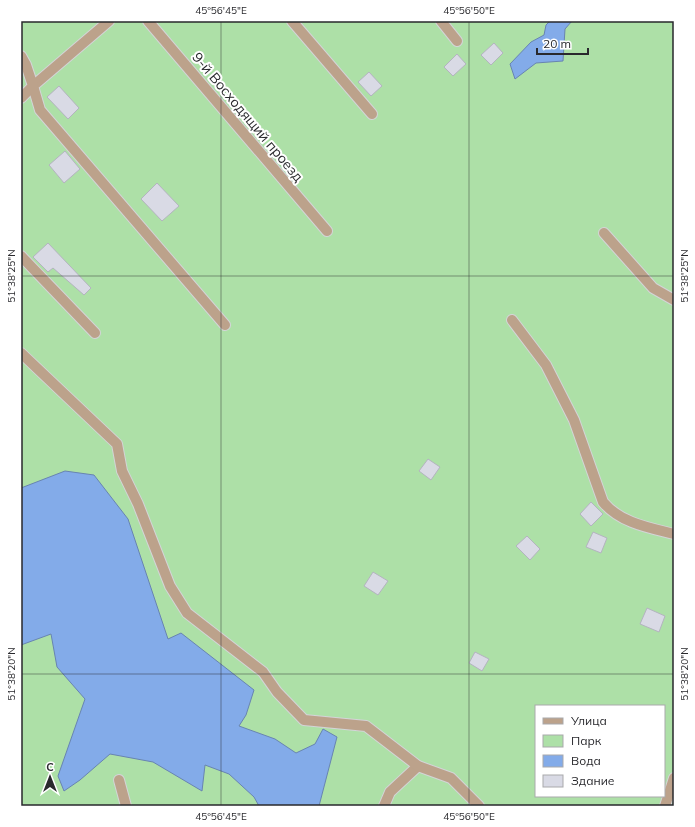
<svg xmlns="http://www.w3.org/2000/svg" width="695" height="827" font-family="Mulish,sans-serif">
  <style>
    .green { fill: #ade0a7; fill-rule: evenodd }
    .water { fill: #83abe9; stroke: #6884b1 }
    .building { fill: #d9dae5; stroke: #b3b4bf }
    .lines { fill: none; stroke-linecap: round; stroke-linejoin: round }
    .lane-casing { stroke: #d4d4d8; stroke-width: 12 }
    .street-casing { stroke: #d4d4d8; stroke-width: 12 }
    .lane { stroke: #bca28b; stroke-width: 10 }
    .street { stroke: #bca28b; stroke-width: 10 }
    .ticks { fill: none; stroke: #29292d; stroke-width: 1; stroke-opacity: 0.45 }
    .labels { text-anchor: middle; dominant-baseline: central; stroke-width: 4; stroke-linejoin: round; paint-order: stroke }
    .street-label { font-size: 14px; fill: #29292d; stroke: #fff }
    .neatline { fill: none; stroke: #29292d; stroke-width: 1.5 }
    .ticks-label { font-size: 10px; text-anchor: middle; fill: #29292d }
  </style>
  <rect width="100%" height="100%" fill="#f9f9fe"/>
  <path class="green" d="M 21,21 L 674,21 L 674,806 L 21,806 ZM 536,706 L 664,706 L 664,796 L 536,796 Z"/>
  <g class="water">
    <path d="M 550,21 L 572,21 L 565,29 L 563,61 L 536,63 L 515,79 L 510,64 L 531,42 L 544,35 L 546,25 Z"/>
    <path d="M 65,471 L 94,475 L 128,519 L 168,639 L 181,633 L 254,690 L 246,715 L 239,726 L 275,739 L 296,753 L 315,744 L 323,729 L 337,737 L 319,806 L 259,806 L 254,797 L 229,774 L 205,765 L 202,791 L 153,762 L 110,754 L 80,780 L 64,791 L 58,776 L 85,699 L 57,667 L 51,634 L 21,645 L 21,488 Z"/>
  </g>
  <g class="building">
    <path d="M 494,43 L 503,53 L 491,65 L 481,55 Z"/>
    <path d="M 457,54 L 466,64 L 453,76 L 444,67 Z"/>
    <path d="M 369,72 L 382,86 L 371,96 L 358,82 Z"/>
    <path d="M 59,86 L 79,108 L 68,119 L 47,97 Z"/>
    <path d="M 65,151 L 80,169 L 64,183 L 49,165 Z"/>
    <path d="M 157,183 L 179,206 L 162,221 L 141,199 Z"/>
    <path d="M 48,243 L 91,288 L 84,295 L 53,268 L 48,272 L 33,257 Z"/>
    <path d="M 428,459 L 440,467 L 431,480 L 419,471 Z"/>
    <path d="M 591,502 L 603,514 L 591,526 L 580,514 Z"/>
    <path d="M 593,532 L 607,538 L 601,553 L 586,547 Z"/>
    <path d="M 527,536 L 540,549 L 530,560 L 516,546 Z"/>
    <path d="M 373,572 L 388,581 L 378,595 L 364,586 Z"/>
    <path d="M 647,608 L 665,616 L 659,632 L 640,624 Z"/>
    <path d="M 475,652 L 489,659 L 482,671 L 469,663 Z"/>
  </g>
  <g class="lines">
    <g class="lane-casing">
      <g id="lane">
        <path d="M 109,21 L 33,86 L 40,110 L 225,325"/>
        <path d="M 148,21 L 327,231"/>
        <path d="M 292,21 L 372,114"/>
        <path d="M 441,21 L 457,41"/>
        <path d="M 604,233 L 653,288 L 674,300"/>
        <path d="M 21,256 L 95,333"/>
        <path d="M 512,320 L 546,365 L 574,420 L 603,502 C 620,523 650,528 674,534"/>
        <path d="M 119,780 L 126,806"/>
        <path d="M 384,806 L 390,792 L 418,766"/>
      </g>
    </g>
    <g class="street-casing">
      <g id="street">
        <path d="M 21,56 L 26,65 L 33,86 L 21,98"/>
        <path d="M 21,353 L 117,444 L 122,471 L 138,504 L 170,586 L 187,613 L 263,672 L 277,692 L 304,720 L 366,726 L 418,766 L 451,778 L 479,806"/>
        <path d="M 665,806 L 674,778"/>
      </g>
    </g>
    <use href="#lane" class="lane"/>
    <use href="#street" class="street"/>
  </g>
  <path class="ticks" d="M 221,21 L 221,806M 469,21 L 469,806M 21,276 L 674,276M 21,674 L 674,674"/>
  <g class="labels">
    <g class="street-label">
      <text transform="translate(248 117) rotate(50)">9-й Восходящий проезд</text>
    </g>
  </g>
  <rect width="695" height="827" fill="none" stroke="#ffffff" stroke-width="44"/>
  <rect x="535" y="705" width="130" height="92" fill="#ffffff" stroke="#a9a9ab"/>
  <rect x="543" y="718" width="20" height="6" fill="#bca28b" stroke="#a9a9ab"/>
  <text x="571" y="725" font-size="12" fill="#29292d">Улица</text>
  <rect x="543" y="735" width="20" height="12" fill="#ade0a7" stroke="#a9a9ab"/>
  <text x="571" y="745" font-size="12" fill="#29292d">Парк</text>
  <rect x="543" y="755" width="20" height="12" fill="#83abe9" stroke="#a9a9ab"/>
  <text x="571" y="765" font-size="12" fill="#29292d">Вода</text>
  <rect x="543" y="775" width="20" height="12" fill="#d9dae5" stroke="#a9a9ab"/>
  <text x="571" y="785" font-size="12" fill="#29292d">Здание</text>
  <g transform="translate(50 777)" stroke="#ffffff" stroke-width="3" paint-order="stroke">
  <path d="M0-3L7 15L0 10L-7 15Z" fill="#29292d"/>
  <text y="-6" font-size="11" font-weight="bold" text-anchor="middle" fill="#29292d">С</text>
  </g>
  <path d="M537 48v6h51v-6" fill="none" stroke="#29292d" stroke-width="2"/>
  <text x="543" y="48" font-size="12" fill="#29292d" stroke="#ffffff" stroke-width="3" paint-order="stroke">20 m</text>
  <rect x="22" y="22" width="651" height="783" class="neatline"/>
  <g class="ticks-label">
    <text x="221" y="14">45°56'45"E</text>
    <text x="469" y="14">45°56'50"E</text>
    <text transform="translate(11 276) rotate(-90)" y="4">51°38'25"N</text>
    <text transform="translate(684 276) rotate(-90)" y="4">51°38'25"N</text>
    <text transform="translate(11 674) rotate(-90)" y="4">51°38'20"N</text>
    <text transform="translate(684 674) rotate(-90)" y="4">51°38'20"N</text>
    <text x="221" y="820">45°56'45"E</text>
    <text x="469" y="820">45°56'50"E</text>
  </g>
</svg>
